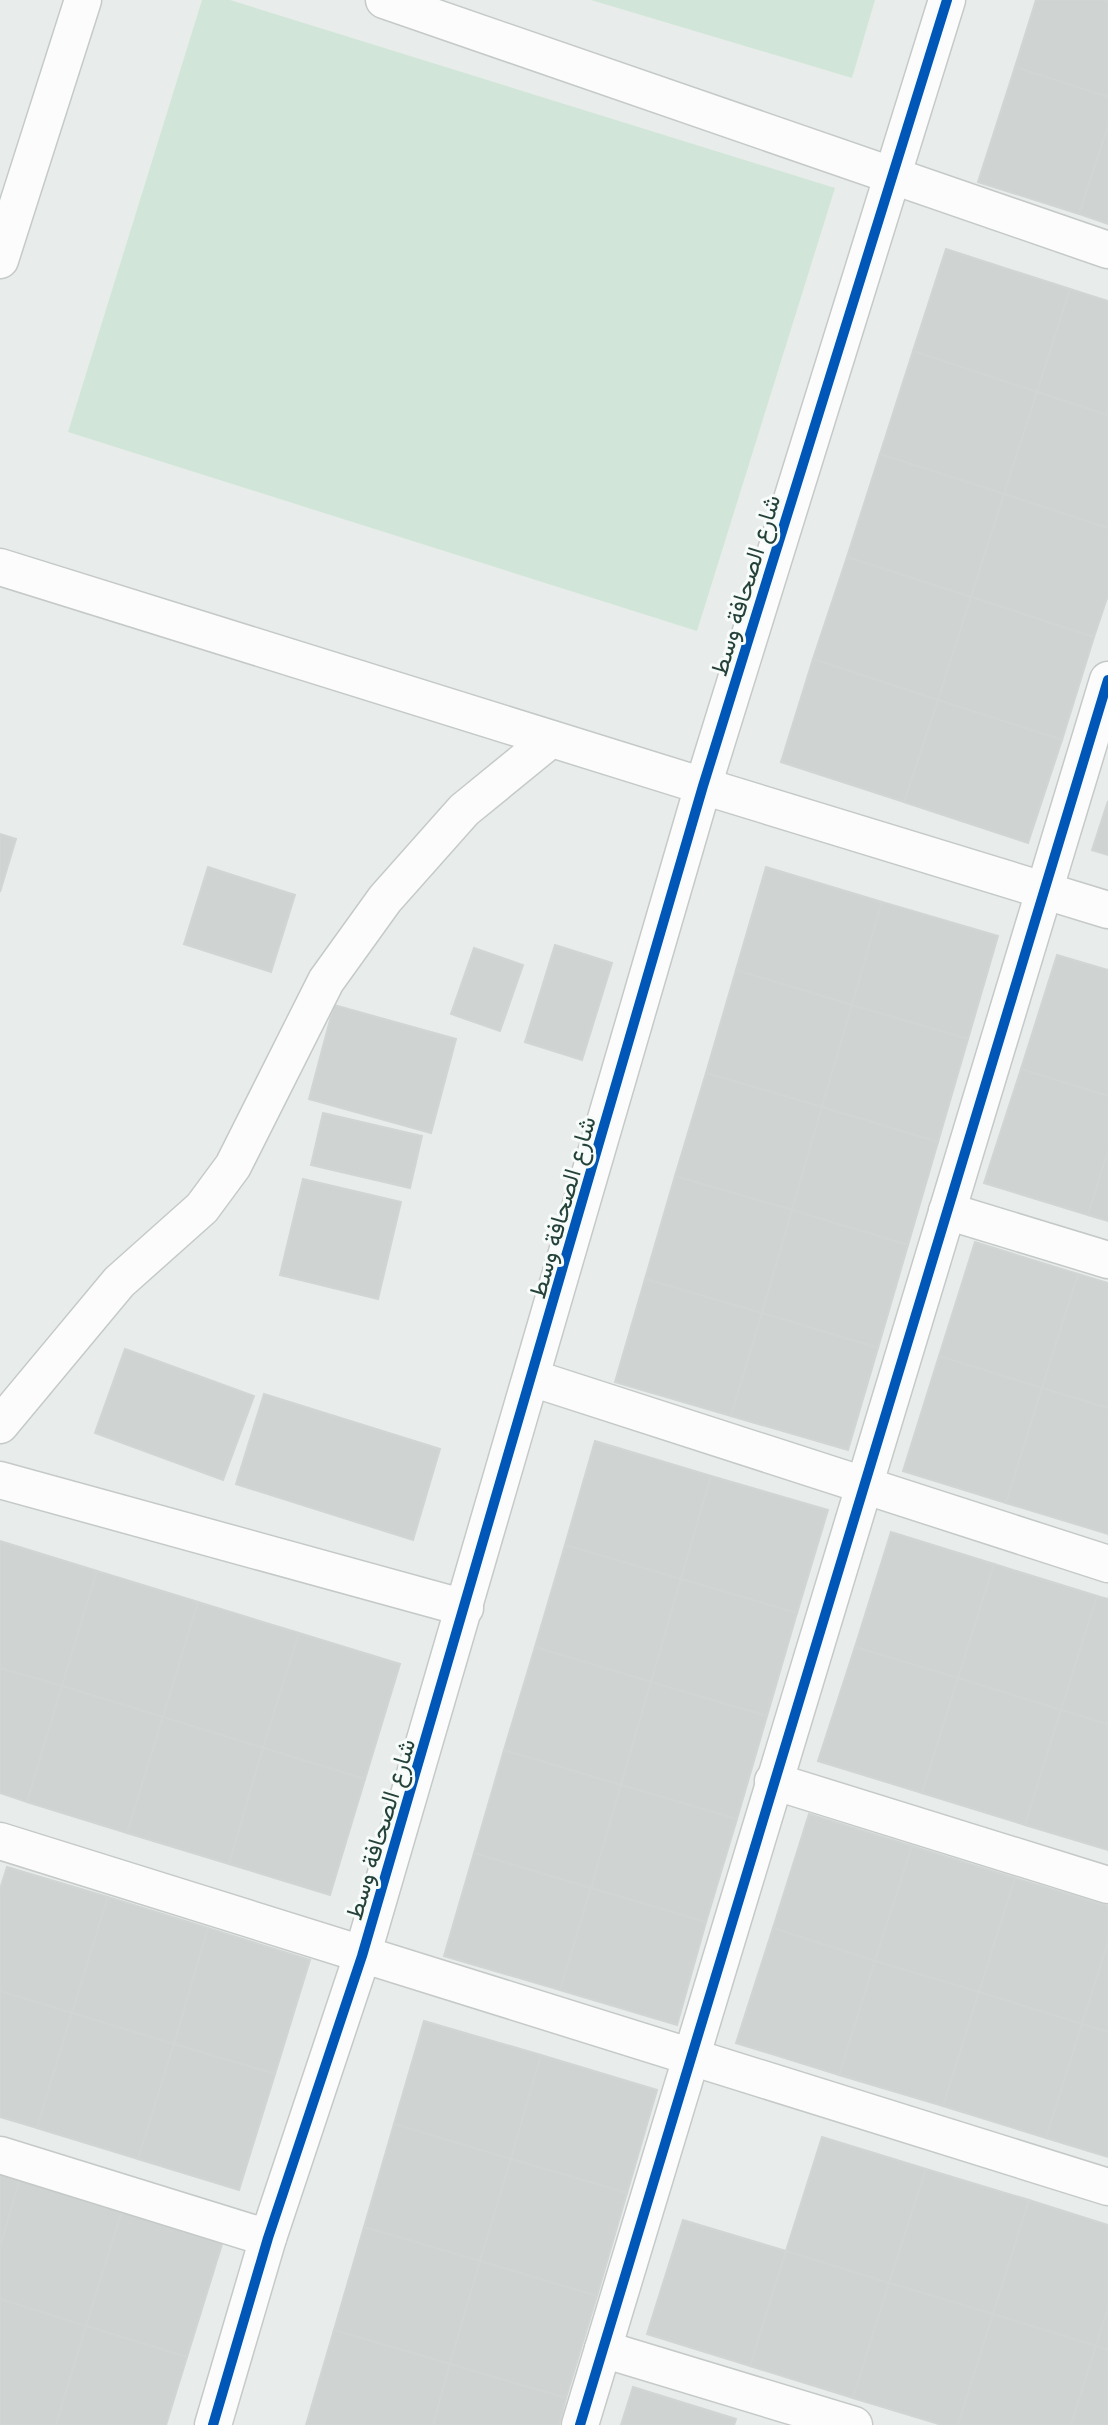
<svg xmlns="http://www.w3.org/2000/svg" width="1108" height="2425" font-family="'Open Sans',Vazirmatn,sans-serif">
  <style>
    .green { fill: #d1e6d8 }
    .building { fill: #cfd4d2; stroke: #d1d6d4; stroke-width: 2 }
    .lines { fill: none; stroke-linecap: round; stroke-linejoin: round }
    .street-casing { stroke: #c5cac8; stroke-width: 39 }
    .street { stroke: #fcfcfc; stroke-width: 36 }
    .cycleway-casing { stroke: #f7fbf9; stroke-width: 15 }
    .cycleway { stroke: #0057b8; stroke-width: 10 }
    .labels { text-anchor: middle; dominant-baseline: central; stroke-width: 6; stroke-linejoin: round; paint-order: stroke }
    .street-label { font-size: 24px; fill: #24423a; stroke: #f7fbf9 }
  </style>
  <rect width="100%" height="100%" fill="#e8edeb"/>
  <g class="green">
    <path d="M 202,0 L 230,0 L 835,188 L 697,631 L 68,432 Z"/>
    <path d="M 591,0 L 875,0 L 852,78 Z"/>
  </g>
  <g class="building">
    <path d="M 1036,0 L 1108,0 L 1108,97 L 1015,67 Z"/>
    <path d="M 1015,67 L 1108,97 L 1108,126 L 1079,214 L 978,182 Z"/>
    <path d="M 1108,126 L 1108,224 L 1079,214 Z"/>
    <path d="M 946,249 L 1070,289 L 1037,392 L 913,351 Z"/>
    <path d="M 1070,289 L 1108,301 L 1108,415 L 1037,392 Z"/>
    <path d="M 913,351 L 1037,392 L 1004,494 L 880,454 Z"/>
    <path d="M 1037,392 L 1108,415 L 1108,528 L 1004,494 Z"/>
    <path d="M 880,454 L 1004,494 L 971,597 L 847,557 Z"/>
    <path d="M 1004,494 L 1108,528 L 1108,595 L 1094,637 L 971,597 Z"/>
    <path d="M 847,557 L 971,597 L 938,700 L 813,659 Z"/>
    <path d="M 971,597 L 1094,637 L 1062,740 L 938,700 Z"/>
    <path d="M 813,659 L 938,700 L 904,802 L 781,762 Z"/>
    <path d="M 938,700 L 1062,740 L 1028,843 L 904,802 Z"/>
    <path d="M 1108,801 L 1108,855 L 1092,850 Z"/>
    <path d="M 0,834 L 16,839 L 0,892 Z"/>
    <path d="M 208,867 L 295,895 L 271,972 L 184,944 Z"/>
    <path d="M 766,867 L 882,902 L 852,1005 L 736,970 Z"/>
    <path d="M 882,902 L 998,936 L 968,1039 L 852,1005 Z"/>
    <path d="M 555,945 L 612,963 L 582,1060 L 525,1042 Z"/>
    <path d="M 474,948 L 523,965 L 500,1031 L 451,1014 Z"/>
    <path d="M 1057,955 L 1108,970 L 1108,1096 L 1021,1069 Z"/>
    <path d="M 736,970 L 852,1005 L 822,1107 L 706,1073 Z"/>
    <path d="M 334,1005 L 456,1039 L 431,1133 L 309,1099 Z"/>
    <path d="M 852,1005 L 968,1039 L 938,1142 L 822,1107 Z"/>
    <path d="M 1021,1069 L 1108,1096 L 1108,1151 L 1088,1215 L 984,1183 Z"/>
    <path d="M 706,1073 L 822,1107 L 792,1210 L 675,1176 Z"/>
    <path d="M 822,1107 L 938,1142 L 908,1245 L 792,1210 Z"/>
    <path d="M 323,1113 L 422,1136 L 410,1188 L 311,1165 Z"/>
    <path d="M 1108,1151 L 1108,1221 L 1088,1215 Z"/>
    <path d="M 675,1176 L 792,1210 L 762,1313 L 645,1279 Z"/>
    <path d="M 303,1179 L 401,1202 L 378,1299 L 280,1275 Z"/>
    <path d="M 792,1210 L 908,1245 L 878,1348 L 762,1313 Z"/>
    <path d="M 975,1242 L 1078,1274 L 1042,1388 L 939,1356 Z"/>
    <path d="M 1078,1274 L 1108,1283 L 1108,1408 L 1042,1388 Z"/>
    <path d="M 645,1279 L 762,1313 L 731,1416 L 615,1382 Z"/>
    <path d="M 762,1313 L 878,1348 L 848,1450 L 731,1416 Z"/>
    <path d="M 125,1349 L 254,1396 L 223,1480 L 95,1433 Z"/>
    <path d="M 939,1356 L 1042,1388 L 1006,1503 L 903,1471 Z"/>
    <path d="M 1042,1388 L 1108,1408 L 1108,1534 L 1006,1503 Z"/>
    <path d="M 264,1394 L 440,1449 L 413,1540 L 236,1484 Z"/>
    <path d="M 595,1441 L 711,1476 L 681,1579 L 565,1545 Z"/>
    <path d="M 711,1476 L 828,1510 L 797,1613 L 681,1579 Z"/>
    <path d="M 891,1532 L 994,1564 L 958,1678 L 855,1647 Z"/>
    <path d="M 0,1541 L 97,1571 L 62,1686 L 0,1668 Z"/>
    <path d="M 565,1545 L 681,1579 L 651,1682 L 535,1647 Z"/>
    <path d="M 994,1564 L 1097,1596 L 1061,1710 L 958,1678 Z"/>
    <path d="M 97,1571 L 198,1602 L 163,1717 L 62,1686 Z"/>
    <path d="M 681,1579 L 797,1613 L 767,1716 L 651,1682 Z"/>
    <path d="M 1097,1596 L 1108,1599 L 1108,1724 L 1061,1710 Z"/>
    <path d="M 198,1602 L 299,1633 L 263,1748 L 163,1717 Z"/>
    <path d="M 299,1633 L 400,1664 L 365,1779 L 263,1748 Z"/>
    <path d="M 535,1647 L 651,1682 L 621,1785 L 504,1750 Z"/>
    <path d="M 855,1647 L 958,1678 L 922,1793 L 818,1761 Z"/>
    <path d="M 0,1668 L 62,1686 L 27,1802 L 0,1793 Z"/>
    <path d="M 958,1678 L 1061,1710 L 1025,1825 L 922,1793 Z"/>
    <path d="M 651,1682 L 767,1716 L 737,1819 L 621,1785 Z"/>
    <path d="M 62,1686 L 163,1717 L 127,1833 L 27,1802 Z"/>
    <path d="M 1061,1710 L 1108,1724 L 1108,1850 L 1025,1825 Z"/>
    <path d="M 163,1717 L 263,1748 L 229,1864 L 127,1833 Z"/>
    <path d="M 263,1748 L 365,1779 L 330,1895 L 229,1864 Z"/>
    <path d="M 504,1750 L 621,1785 L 591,1888 L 474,1853 Z"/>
    <path d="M 621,1785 L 737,1819 L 706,1922 L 591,1888 Z"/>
    <path d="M 809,1814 L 912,1846 L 875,1961 L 773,1928 Z"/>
    <path d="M 912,1846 L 1015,1878 L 979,1992 L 875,1961 Z"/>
    <path d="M 474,1853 L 591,1888 L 560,1990 L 444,1956 Z"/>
    <path d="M 7,1867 L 108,1897 L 72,2013 L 0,1991 L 0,1889 Z"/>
    <path d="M 1015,1878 L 1108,1906 L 1108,1942 L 1082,2024 L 979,1992 Z"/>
    <path d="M 591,1888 L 706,1922 L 677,2025 L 560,1990 Z"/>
    <path d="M 108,1897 L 208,1928 L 174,2044 L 72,2013 Z"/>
    <path d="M 208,1928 L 310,1960 L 275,2074 L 174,2044 Z"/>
    <path d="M 773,1928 L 875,1961 L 839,2075 L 736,2043 Z"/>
    <path d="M 1108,1942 L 1108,2032 L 1082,2024 Z"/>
    <path d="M 875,1961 L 979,1992 L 943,2106 L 839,2075 Z"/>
    <path d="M 0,1991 L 72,2013 L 37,2128 L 0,2117 Z"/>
    <path d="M 979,1992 L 1082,2024 L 1046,2138 L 943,2106 Z"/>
    <path d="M 72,2013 L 174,2044 L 138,2159 L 37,2128 Z"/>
    <path d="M 424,2021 L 541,2055 L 511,2159 L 394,2124 Z"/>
    <path d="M 1082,2024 L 1108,2032 L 1108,2157 L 1046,2138 Z"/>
    <path d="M 174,2044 L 275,2074 L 239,2190 L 138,2159 Z"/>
    <path d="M 541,2055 L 657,2090 L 627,2193 L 511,2159 Z"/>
    <path d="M 394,2124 L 511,2159 L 480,2261 L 364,2227 Z"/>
    <path d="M 822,2137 L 926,2169 L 889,2283 L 786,2251 Z"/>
    <path d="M 511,2159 L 627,2193 L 597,2296 L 480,2261 Z"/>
    <path d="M 926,2169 L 1029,2200 L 993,2314 L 889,2283 Z"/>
    <path d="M 0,2173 L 20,2179 L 0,2247 Z"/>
    <path d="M 20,2179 L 122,2211 L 86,2326 L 0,2299 L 0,2247 Z"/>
    <path d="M 1029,2200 L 1108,2225 L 1108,2308 L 1096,2346 L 993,2314 Z"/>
    <path d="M 122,2211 L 223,2241 L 187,2357 L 86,2326 Z"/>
    <path d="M 683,2220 L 786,2251 L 750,2366 L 647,2334 Z"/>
    <path d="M 364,2227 L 480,2261 L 450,2364 L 334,2330 Z"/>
    <path d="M 786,2251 L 889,2283 L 853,2398 L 750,2366 Z"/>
    <path d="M 480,2261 L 597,2296 L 566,2398 L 450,2364 Z"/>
    <path d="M 889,2283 L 993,2314 L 958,2425 L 942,2425 L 853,2398 Z"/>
    <path d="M 0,2299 L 86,2326 L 56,2425 L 0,2425 Z"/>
    <path d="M 1108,2308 L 1108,2350 L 1096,2346 Z"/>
    <path d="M 993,2314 L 1096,2346 L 1071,2425 L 958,2425 Z"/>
    <path d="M 86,2326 L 187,2357 L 166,2425 L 56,2425 Z"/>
    <path d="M 334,2330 L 450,2364 L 433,2425 L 306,2425 Z"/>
    <path d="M 1096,2346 L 1108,2350 L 1108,2425 L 1071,2425 Z"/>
    <path d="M 450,2364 L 566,2398 L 559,2425 L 433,2425 Z"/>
    <path d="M 633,2387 L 736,2419 L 734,2425 L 621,2425 Z"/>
  </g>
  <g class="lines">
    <g class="street-casing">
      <g id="street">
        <path d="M 384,0 L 1108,250"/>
        <path d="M 0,260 L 83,0"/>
        <path d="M 0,567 L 703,786 L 1108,910"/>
        <path d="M 947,1211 L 1108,1260"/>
        <path d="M 532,1378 L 1108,1564"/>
        <path d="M 0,1425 L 119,1282 L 202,1208 L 233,1166 L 326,981 L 385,899 L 464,810 L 551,739"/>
        <path d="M 0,1480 L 465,1608"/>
        <path d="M 773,1781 L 1108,1885"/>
        <path d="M 0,1841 L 1108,2187"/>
        <path d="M 0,2155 L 268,2238"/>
        <path d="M 603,2349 L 854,2425"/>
        <path d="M 213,2425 L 268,2238 L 362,1956 L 703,786 L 947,0"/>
        <path d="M 580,2425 L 1108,680"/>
      </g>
    </g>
    <use href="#street" class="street"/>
    <g class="cycleway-casing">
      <g id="cycleway">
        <path d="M 213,2425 L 268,2238 L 362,1956 L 703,786 L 947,0"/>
        <path d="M 580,2425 L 1108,680"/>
      </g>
    </g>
    <use href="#cycleway" class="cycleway"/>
  </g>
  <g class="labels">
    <g class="street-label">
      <text transform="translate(744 585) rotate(-73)">شارع الصحافة وسط</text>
      <text transform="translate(561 1207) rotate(-74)">شارع الصحافة وسط</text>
      <text transform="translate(379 1829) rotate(-73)">شارع الصحافة وسط</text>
    </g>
  </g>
</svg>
